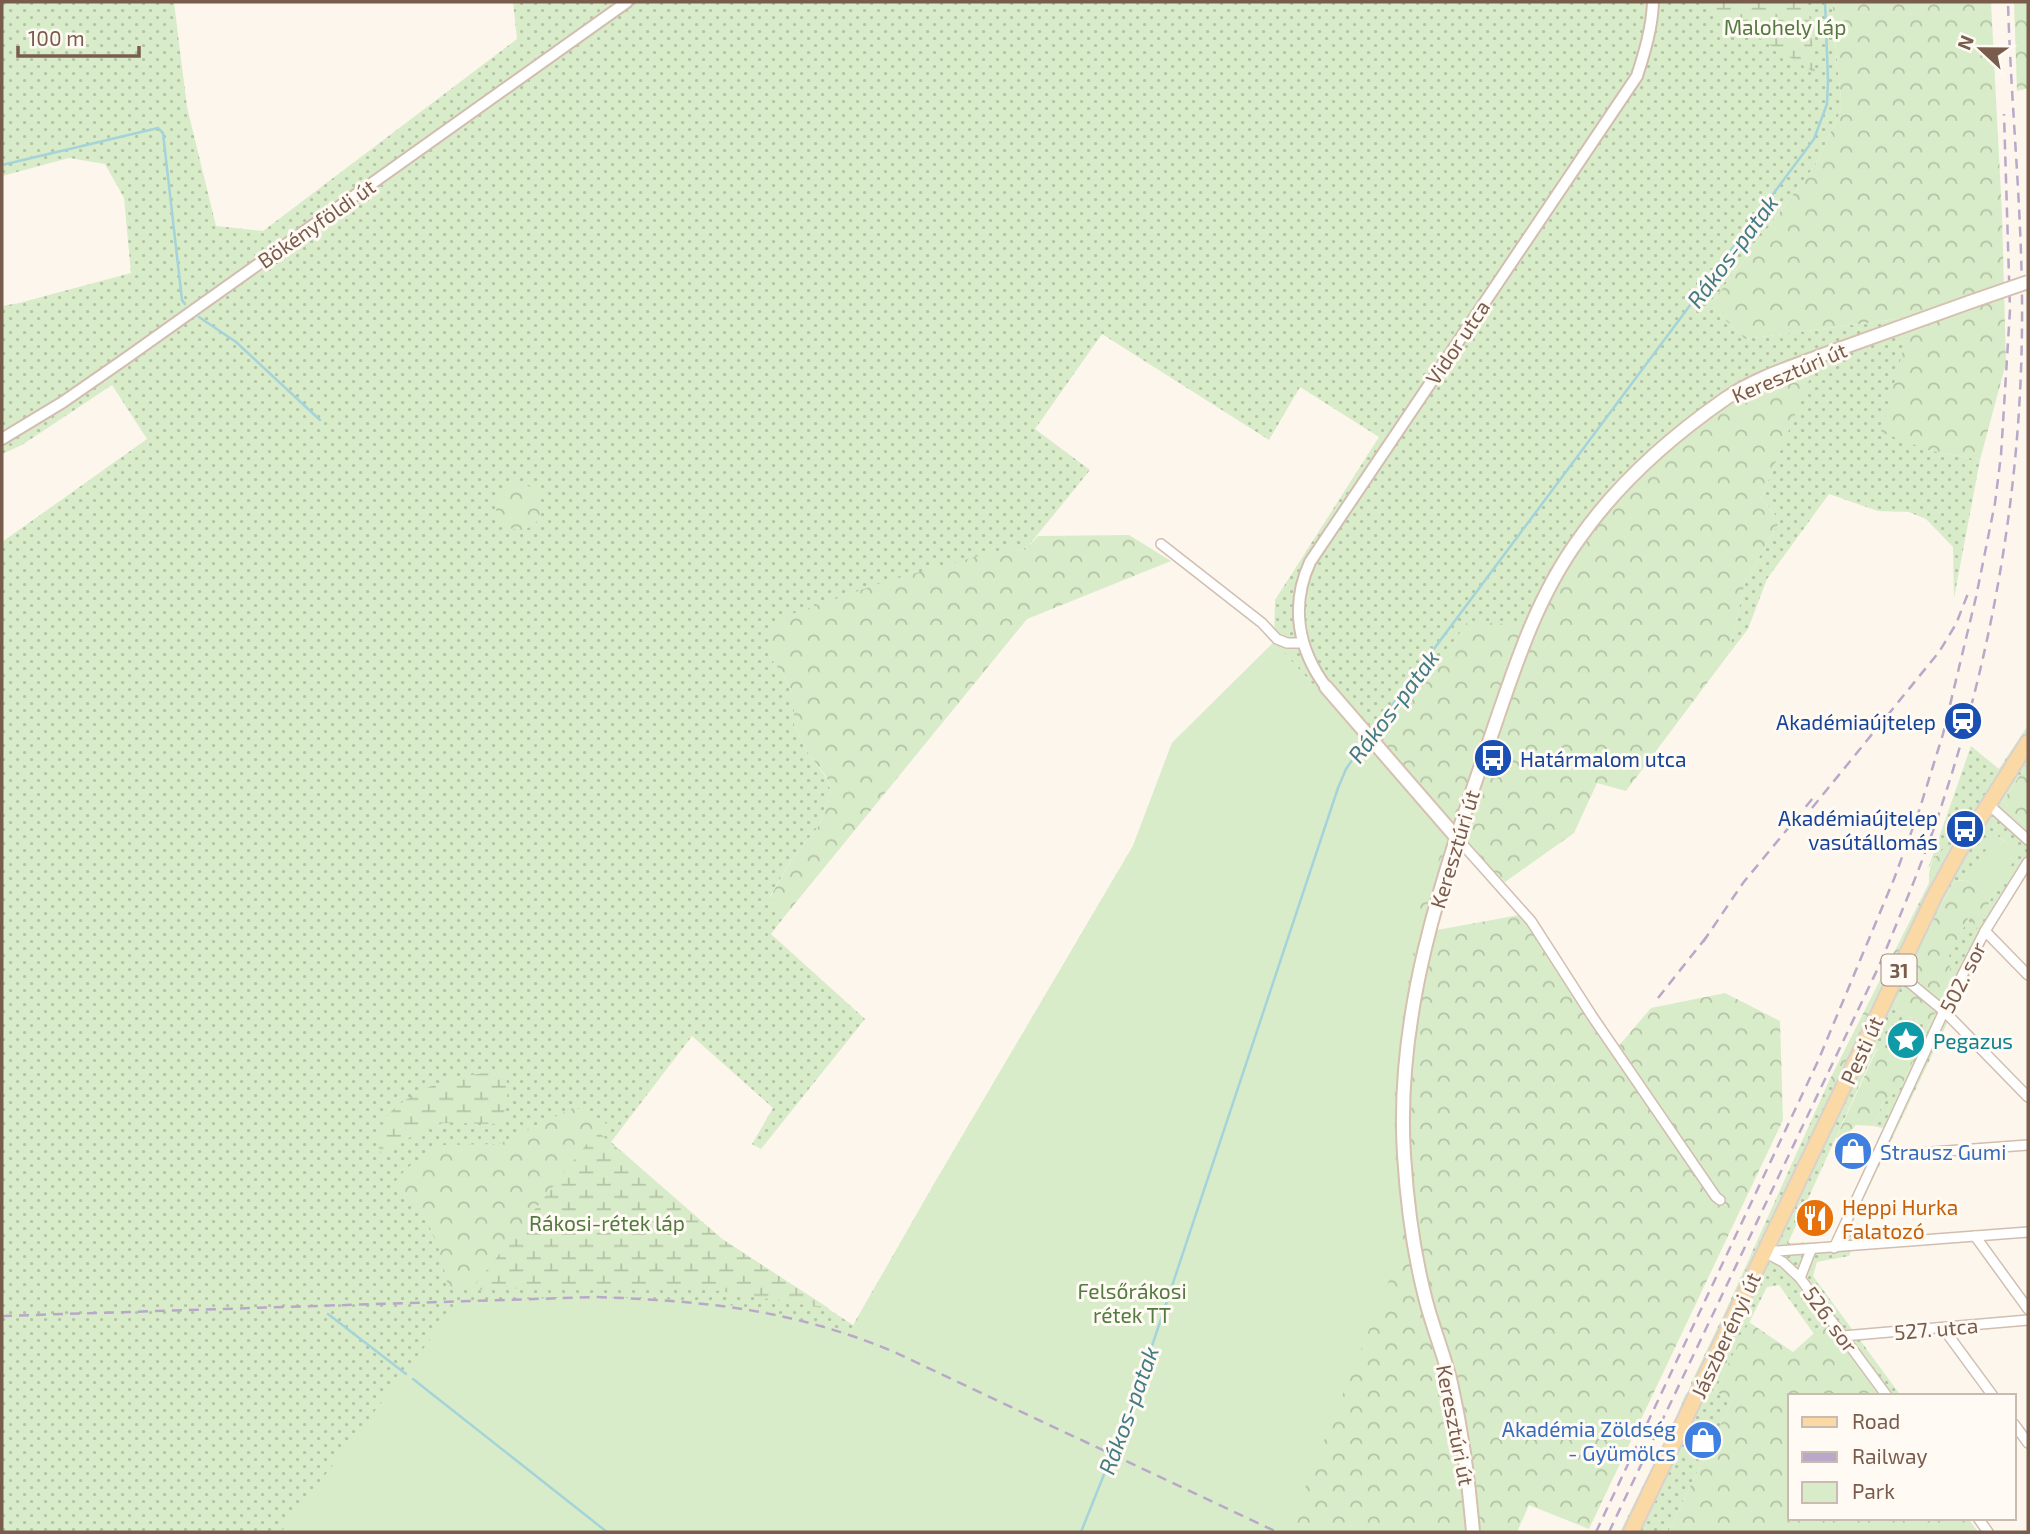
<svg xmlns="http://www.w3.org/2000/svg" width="2030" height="1534" font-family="'Exo 2',sans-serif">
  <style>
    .grass { fill: url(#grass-dots); fill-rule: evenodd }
    .forest { fill: url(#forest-crowns) }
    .wetland { fill: url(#wetland-marsh) }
    .park { fill: #d8ecc9 }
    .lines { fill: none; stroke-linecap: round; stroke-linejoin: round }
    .stream { stroke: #a5d3da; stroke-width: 2.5 }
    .minor-casing { stroke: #d1beb0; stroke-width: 12 }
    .tertiary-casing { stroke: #d1beb0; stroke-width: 14 }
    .secondary-casing { stroke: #d6c0b0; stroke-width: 16 }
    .primary-casing { stroke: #dad1cd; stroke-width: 18 }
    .minor { stroke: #fff; stroke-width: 9 }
    .tertiary { stroke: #fff; stroke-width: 10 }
    .secondary { stroke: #fff; stroke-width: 12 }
    .primary { stroke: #fbd9a5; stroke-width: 14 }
    .rail { stroke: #b9a8c9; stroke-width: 2.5; stroke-dasharray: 10 7; stroke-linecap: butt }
    .secondary-bridge-casing { stroke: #d6c0b0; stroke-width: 16; stroke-linecap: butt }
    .secondary-bridge { stroke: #fff; stroke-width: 12 }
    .labels { text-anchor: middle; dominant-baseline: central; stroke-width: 6; stroke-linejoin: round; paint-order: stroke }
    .shield { fill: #fffaf3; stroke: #a28b7f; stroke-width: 2 }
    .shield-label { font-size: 19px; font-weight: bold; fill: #7a5c4d }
    .park-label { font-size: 21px; fill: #537a41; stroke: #fffaf3 }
    .street-label { font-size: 21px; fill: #7a5c4d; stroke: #fffaf3 }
    .transit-label { font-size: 21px; fill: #164399; stroke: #fffaf3; text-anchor: end }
    .culture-label { font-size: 21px; fill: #0d838f; stroke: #fffaf3; text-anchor: start }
    .shop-label { font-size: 21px; fill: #366cbe; stroke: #fffaf3; text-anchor: start }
    .food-label { font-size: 21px; fill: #c56008; stroke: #fffaf3; text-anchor: start }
    .water-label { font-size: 23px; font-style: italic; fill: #437c86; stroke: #fffaf3 }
  </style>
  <defs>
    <pattern id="grass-dots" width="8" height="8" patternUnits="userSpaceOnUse" patternTransform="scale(1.75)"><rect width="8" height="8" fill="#d8ecc9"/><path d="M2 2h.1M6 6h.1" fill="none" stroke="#b4c2a5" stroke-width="1.8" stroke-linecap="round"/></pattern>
    <pattern id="forest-crowns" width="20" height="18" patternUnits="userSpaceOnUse" patternTransform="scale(1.75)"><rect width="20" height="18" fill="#d8ecc9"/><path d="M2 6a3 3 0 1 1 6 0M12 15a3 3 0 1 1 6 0" fill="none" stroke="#b4c2a5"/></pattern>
    <pattern id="wetland-marsh" width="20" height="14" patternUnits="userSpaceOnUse" patternTransform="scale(1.75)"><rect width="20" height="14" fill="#d8ecc9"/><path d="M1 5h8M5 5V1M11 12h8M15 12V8" fill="none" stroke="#b4c2a5"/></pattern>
  </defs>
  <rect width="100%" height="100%" fill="#fdf6ec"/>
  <g class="grass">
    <path d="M 2,2 L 174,2 L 187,107 L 216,226 L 263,231 L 517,39 L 513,2 L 1834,2 L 1832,12 L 1842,108 L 1816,164 L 1710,305 L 1745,339 L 1912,317 L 1928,450 L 1980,460 L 1954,598 L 1953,547 L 1926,519 L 1909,512 L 1878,511 L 1829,494 L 1767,579 L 1748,629 L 1728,655 L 1745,582 L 1780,521 L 1761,498 L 1814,367 L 1530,626 L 1375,752 L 1274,642 L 1275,600 L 1379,437 L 1300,387 L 1269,440 L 1102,334 L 1035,429 L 1090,470 L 1025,550 L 1008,548 L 769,656 L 785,677 L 794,698 L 794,724 L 806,750 L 827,779 L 831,792 L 818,827 L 792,859 L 770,896 L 784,917 L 771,934 L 865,1019 L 761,1149 L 752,1144 L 773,1108 L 692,1036 L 611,1142 L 722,1239 L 853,1325 L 934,1184 L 1103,1532 L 2,1532 L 2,542 L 147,439 L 112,385 L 22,445 L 2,454 L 2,306 L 19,303 L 131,273 L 124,198 L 105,164 L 69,158 L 2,176 Z"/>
    <path d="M 2028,725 L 2028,763 L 2003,801 L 2028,828 L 2028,872 L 1993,927 L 1851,1225 L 1857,1235 L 1849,1256 L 1817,1262 L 1813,1276 L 1901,1396 L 1880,1396 L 1820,1313 L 1821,1326 L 1814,1334 L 1779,1285 L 1767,1287 L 1715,1391 L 1732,1401 L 1668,1532 L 1620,1532 L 1672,1427 L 1685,1395 L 1691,1388 L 1691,1383 L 1726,1310 L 1829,1081 L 1837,1083 L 1851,1054 L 1849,1046 L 1863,1027 L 1944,866 L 1937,854 L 1928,869 L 1971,746 L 1999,769 ZM 1996,835 L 2019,851 L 1991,898 L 1978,929 L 1970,916 L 1948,956 L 1951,978 L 1901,1087 L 1883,1103 L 1873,1126 L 1883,1128 L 1831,1242 L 1788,1243 L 1876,1049 L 1909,1057 L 1924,1025 L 1895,1009 L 1923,938 L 1955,880 L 1967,881 Z"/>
  </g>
  <g class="forest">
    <path d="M 1834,2 L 1991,2 L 2002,214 L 2006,363 L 1980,460 L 1928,450 L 1881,432 L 1912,317 L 1745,339 L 1710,305 L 1816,164 L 1842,108 L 1832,12 Z"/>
    <path d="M 2014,2 L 2028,2 L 2028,88 L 2017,91 Z"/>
    <path d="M 1815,366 L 1761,498 L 1780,521 L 1745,582 L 1728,655 L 1626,791 L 1597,783 L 1574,833 L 1505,882 L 1461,840 L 1437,930 L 1530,913 L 1616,1049 L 1651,1008 L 1725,993 L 1780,1021 L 1783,1120 L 1589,1529 L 1529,1505 L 1517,1532 L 1103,1532 L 934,1184 L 1133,846 L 1172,743 L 1274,642 L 1375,752 L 1468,621 L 1530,626 L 1580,545 L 1651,459 L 1741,393 Z"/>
    <circle cx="519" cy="507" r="23"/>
    <path d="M 1129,535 L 1171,561 L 1027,619 L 784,917 L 770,897 L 792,859 L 818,827 L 831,792 L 827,778 L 806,750 L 794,724 L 794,698 L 785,677 L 769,656 L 771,635 L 777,619 L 887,581 L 1008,548 L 1025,550 L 1038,536 Z"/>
    <path d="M 2028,763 L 2028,828 L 2003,801 Z"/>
    <path d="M 1946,847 L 1951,847 L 1954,849 C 1921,915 1892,986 1850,1046 L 1851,1054 L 1837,1084 L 1829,1081 L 1929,883 C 1928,867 1933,856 1946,847 Z"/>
    <path d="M 1955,880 L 1967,881 L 1991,898 L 1978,930 L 1969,917 L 1949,956 L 1951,978 L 1901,1087 L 1883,1103 L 1873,1126 L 1856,1125 L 1844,1138 L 1836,1138 L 1877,1049 L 1909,1057 L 1924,1025 L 1895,1009 L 1923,938 Z"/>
    <path d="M 575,1107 L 609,1125 L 581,1174 L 570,1279 L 449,1289 L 439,1250 L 424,1213 L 394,1183 L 407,1168 L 439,1145 L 499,1144 Z"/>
    <path d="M 1820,1312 L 1880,1396 L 1790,1396 L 1790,1518 L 1968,1518 L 1978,1532 L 1668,1532 L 1732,1401 L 1715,1391 L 1749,1322 L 1793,1352 L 1821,1327 L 1815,1316 Z"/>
  </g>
  <g class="wetland">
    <path d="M 1701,2 L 1808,2 L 1815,73 Z"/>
    <path d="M 501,1070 L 505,1072 C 510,1091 507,1106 500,1124 L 443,1123 L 419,1132 L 382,1154 C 362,1119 419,1088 446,1081 C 463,1075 483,1074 501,1070 Z"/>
    <path d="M 597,1131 L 722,1239 L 830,1309 L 695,1287 L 596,1286 L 471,1290 Z"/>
  </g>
  <g class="park">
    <path d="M 1274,642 L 1375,752 L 1440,828 C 1448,854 1430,877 1421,901 C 1416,914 1416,927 1416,940 L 1400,1027 L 1394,1103 L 1396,1170 L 1403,1246 L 1287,1532 L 281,1532 L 460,1301 C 560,1298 662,1292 761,1310 C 791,1316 820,1325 849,1334 L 934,1184 L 1133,846 L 1172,743 Z"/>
    <path d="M 1995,835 L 2020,851 L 1991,898 L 1967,881 Z"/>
  </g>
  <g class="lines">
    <g class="stream">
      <path d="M 2,165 L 158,128 L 163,133 L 182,300 L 185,304"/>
      <path d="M 199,317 L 236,342 L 320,420"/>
      <path d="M 1372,732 L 1814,139 L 1827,104 L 1828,80 L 1825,2"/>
      <path d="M 328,1314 L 406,1374"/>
      <path d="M 413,1379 L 607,1532"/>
      <path d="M 1081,1532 L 1135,1397 L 1338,788 L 1346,769 L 1366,740"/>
    </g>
    <g class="minor-casing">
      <g id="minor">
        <path d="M 1161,544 L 1262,623 L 1277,639 L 1287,643 L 1302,643"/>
        <path d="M 1988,804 L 2028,840"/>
        <path d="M 1456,837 L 1531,921 L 1592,1016 L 1716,1197 L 1720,1200"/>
        <path d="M 1985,931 L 2028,975"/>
        <path d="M 1898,973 L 1944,1011 L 2028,1097"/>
        <path d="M 1878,1156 L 2028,1145"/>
        <path d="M 1975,1236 L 2028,1309"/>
        <path d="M 1834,1248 L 1944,1011 L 1985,931 L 2028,862"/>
        <path d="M 1765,1252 L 2028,1232"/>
        <path d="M 1766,1253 L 1783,1262 L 1800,1278 L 1887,1396"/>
        <path d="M 1800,1278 L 1811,1250"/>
        <path d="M 1943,1328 L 1993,1396"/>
        <path d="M 1843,1336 L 2028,1320"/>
        <path d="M 2014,1424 L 2028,1443"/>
        <path d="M 1978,1518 L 1988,1532"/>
      </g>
    </g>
    <g class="tertiary-casing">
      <g id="tertiary">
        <path d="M 2,439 L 63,402 L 125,359 L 627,2"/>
        <path d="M 1326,687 C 1298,649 1290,606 1310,562 L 1637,76 C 1645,51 1652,28 1653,2"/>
      </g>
    </g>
    <g class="secondary-casing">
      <g id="secondary">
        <path d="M 1326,687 L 1456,837"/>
        <path d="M 1473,1532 C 1469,1482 1462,1432 1451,1383 C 1444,1354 1432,1326 1425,1297 C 1413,1250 1407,1203 1404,1155 C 1395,1013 1442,878 1488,745 C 1513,673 1534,601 1579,539 C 1618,483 1669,438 1725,399 C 1755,378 1794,366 1828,353 C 1875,336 1923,319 1970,302"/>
      </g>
    </g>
    <g class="primary-casing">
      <path id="primary" d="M 1631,1532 L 1935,895 L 1958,853 L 2028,742"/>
    </g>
    <use href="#minor" class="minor"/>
    <use href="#tertiary" class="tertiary"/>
    <use href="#secondary" class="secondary"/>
    <use href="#primary" class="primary"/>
    <g class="rail">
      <path d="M 1812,808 L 1939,652 L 1956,624 L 1969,591"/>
      <path d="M 1703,942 L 1743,883 L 1813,798"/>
      <path d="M 1658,998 L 1708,935"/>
      <path d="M 2,1316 L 597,1297 C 705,1301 790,1309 892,1351 L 1277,1532"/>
      <path d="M 1596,1532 L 1818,1061 L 1894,879 L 1919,811 L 1943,734 L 1976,597 L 1995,503 L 2001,455 L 2010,310 L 2004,114"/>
      <path d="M 1609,1532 L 1879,966 C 1902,911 1926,855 1944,798 C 1994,646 2021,485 2022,324 C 2023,217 2011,109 2008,2"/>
    </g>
    <g class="secondary-bridge-casing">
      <path id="secondary-bridge" d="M 1970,302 L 2028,282"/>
    </g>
    <use href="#secondary-bridge" class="secondary-bridge"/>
  </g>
  <defs>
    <g id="station-disc" transform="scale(2.0125)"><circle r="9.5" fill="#1a4fb4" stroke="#fffaf3"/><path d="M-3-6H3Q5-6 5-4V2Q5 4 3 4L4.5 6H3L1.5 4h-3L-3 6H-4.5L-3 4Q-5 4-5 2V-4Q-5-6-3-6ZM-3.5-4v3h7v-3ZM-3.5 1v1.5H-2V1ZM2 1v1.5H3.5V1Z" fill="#fff"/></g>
    <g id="bus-disc" transform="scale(2.0125)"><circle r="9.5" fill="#1a4fb4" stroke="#fffaf3"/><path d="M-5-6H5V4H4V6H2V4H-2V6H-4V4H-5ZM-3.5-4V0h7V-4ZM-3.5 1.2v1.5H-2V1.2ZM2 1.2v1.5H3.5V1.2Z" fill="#fff"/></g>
    <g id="sight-disc" transform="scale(2.0125)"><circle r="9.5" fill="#0f9aa8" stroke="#fffaf3"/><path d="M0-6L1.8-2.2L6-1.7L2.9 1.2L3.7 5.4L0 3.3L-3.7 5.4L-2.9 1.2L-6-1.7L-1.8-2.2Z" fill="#fff"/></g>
    <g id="shop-disc" transform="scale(2.0125)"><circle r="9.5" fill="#3f7fe0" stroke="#fffaf3"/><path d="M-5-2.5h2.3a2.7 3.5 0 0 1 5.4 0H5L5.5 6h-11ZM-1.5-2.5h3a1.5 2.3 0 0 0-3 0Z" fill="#fff"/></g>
    <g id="restaurant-disc" transform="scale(2.0125)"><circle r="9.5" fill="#e8710a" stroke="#fffaf3"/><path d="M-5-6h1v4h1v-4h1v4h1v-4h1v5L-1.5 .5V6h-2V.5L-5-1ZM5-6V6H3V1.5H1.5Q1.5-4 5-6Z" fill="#fff"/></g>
  </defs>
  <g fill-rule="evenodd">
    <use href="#station-disc" x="1963" y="721"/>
    <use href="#bus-disc" x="1493" y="758"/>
    <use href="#bus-disc" x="1965" y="829"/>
    <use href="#sight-disc" x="1906" y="1040"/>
    <use href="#shop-disc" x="1853" y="1151"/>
    <use href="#restaurant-disc" x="1815" y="1218"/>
    <use href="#shop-disc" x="1703" y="1440"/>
  </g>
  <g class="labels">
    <rect class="shield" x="1881.5" y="954.5" width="35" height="31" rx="5"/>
    <g class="shield-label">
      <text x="1899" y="970">31</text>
    </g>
    <g class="park-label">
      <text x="1785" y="26">Malohely láp</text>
      <text x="607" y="1222">Rákosi-rétek láp</text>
      <text x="1132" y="1290">Felsőrákosi<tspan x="1132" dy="24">rétek TT</tspan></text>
    </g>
    <g class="street-label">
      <text transform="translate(316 223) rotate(-35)">Bökényföldi út</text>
      <text transform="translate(1457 342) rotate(-56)">Vidor utca</text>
      <text transform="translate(1789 372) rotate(-23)">Keresztúri út</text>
      <text transform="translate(1454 849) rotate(-73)">Keresztúri út</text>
      <text transform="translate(1962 977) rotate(-63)">502. sor</text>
      <text transform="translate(1861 1050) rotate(-65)">Pesti út</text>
      <text transform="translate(1831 1319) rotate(54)">526. sor</text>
      <text transform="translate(1936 1328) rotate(-5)">527. utca</text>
      <text transform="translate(1725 1335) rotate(-65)">Jászberényi út</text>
      <text transform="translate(1456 1425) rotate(79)">Keresztúri út</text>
    </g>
    <g class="transit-label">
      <text x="1936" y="721">Akadémiaújtelep</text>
      <text x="1520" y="758" text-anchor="start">Határmalom utca</text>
      <text x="1938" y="817">Akadémiaújtelep<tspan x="1938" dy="24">vasútállomás</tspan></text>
    </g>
    <g class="culture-label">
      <text x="1933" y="1040">Pegazus</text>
    </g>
    <g class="shop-label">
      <text x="1880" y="1151">Strausz Gumi</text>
      <text x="1676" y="1428" text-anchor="end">Akadémia Zöldség<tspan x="1676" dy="24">- Gyümölcs</tspan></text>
    </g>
    <g class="food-label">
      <text x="1842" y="1206">Heppi Hurka<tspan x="1842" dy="24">Falatozó</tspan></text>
    </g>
    <g class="water-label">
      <text transform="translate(1732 251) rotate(-53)">Rákos-patak</text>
      <text transform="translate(1393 706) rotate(-53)">Rákos-patak</text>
      <text transform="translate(1128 1410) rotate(-70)">Rákos-patak</text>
    </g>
  </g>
  <rect width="2030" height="1534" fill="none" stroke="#7a5c4d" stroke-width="7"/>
  <rect x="1788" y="1394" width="228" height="126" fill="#fffaf3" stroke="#cabbb1" stroke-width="2"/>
  <rect x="1802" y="1417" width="35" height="10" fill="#fbd9a5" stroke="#cabbb1" stroke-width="2"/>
  <text x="1852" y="1429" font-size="21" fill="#7a5c4d">Road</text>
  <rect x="1802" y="1452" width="35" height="10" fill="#b9a8c9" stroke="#cabbb1" stroke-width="2"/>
  <text x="1852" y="1464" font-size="21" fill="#7a5c4d">Railway</text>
  <rect x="1802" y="1482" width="35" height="21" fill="#d8ecc9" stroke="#cabbb1" stroke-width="2"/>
  <text x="1852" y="1499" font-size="21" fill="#7a5c4d">Park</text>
  <g transform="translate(1981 49) rotate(292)" stroke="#fffaf3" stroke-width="5" paint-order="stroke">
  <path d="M0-5L12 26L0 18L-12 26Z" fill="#7a5c4d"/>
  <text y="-10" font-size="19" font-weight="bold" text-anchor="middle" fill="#7a5c4d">N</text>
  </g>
  <path d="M18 46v10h121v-10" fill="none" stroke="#7a5c4d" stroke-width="3.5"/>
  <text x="28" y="46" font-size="21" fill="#7a5c4d" stroke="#fffaf3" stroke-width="5" paint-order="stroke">100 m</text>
</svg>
